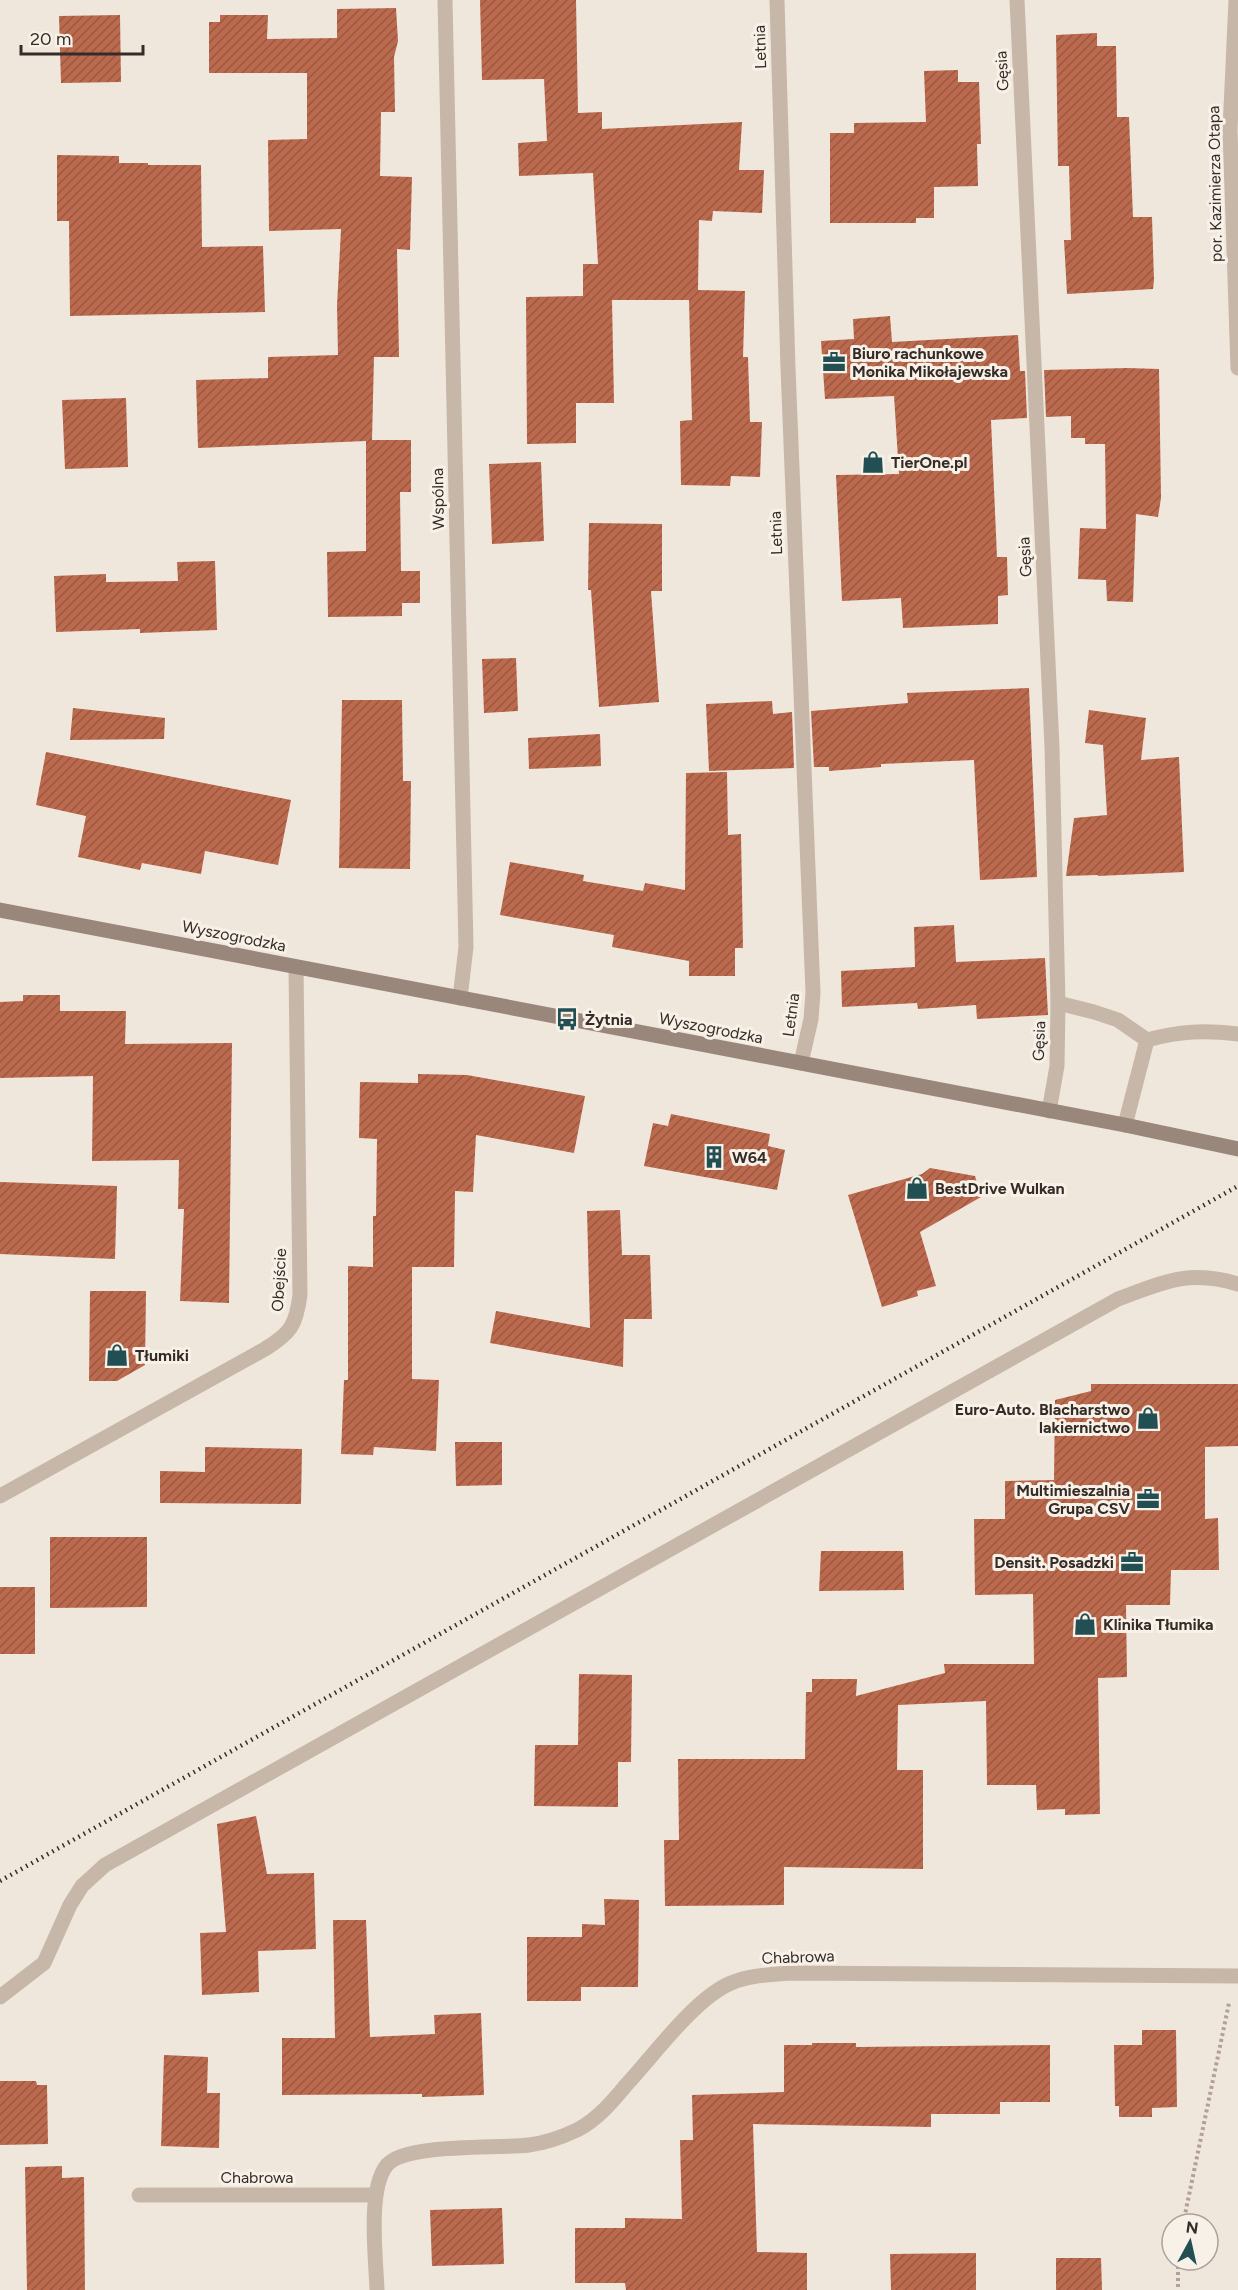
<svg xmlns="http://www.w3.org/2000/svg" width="1238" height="2290" font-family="Figtree,sans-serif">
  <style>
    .building { fill: url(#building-hatch) }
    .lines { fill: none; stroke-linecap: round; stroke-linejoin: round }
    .path { stroke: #b2a194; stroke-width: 4; stroke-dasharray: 3 3; stroke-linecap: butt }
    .street { stroke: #c7b7a9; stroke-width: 15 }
    .secondary { stroke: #9a877b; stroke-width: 15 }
    .rail { stroke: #352c28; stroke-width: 4.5; stroke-dasharray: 1.5 4.5; stroke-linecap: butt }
    .labels { text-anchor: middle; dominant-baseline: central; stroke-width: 6; stroke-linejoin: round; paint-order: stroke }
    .street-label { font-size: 16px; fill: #352c28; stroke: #f8f1e8 }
    .poi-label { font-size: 16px; font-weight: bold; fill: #352c28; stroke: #f8f1e8; text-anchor: start }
  </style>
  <defs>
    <pattern id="building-hatch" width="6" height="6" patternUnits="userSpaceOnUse" patternTransform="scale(1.5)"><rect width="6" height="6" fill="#bc6a4e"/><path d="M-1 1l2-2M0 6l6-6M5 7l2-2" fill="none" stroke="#9a5741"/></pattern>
  </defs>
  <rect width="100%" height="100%" fill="#f0e7dc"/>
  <g class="building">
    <path d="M 480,0 L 576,0 L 578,113 L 602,112 L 602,129 L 742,122 L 739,170 L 764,170 L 762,213 L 713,211 L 712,221 L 699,220 L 698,290 L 745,291 L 743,357 L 748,357 L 750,422 L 762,422 L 760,477 L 731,476 L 730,486 L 681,485 L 680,421 L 692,420 L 689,300 L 612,300 L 614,403 L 576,403 L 576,443 L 527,444 L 526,297 L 583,296 L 583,264 L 598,264 L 593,173 L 519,176 L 518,143 L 547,141 L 544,79 L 482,80 Z"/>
    <path d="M 396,8 L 398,41 L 394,57 L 395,112 L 381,112 L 380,176 L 412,177 L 410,250 L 397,249 L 399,357 L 374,357 L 372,440 L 411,440 L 411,492 L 400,492 L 401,571 L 420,571 L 420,603 L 402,603 L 402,616 L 328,617 L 327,552 L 366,551 L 366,441 L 198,448 L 196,380 L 268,378 L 268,357 L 338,355 L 337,306 L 341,229 L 269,231 L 268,140 L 307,139 L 307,73 L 209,73 L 209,22 L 220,22 L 220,15 L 268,15 L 267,39 L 337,38 L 337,9 Z"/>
    <path d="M 120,15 L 121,82 L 61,83 L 59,16 Z"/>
    <path d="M 1097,33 L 1097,46 L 1116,46 L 1117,117 L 1129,117 L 1133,217 L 1152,217 L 1154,280 L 1153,289 L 1067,294 L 1064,240 L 1071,240 L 1069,166 L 1058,166 L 1056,35 Z"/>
    <path d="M 958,70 L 958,82 L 979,82 L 981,144 L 977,144 L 978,186 L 934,187 L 934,218 L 916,218 L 916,223 L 830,223 L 830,133 L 854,133 L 854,123 L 926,122 L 924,71 Z"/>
    <path d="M 57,155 L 119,156 L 119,163 L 148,163 L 148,165 L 201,165 L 202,247 L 263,246 L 265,312 L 70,316 L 69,221 L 57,221 Z"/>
    <path d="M 890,316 L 892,342 L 1018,335 L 1020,371 L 1025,371 L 1027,418 L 991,420 L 997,557 L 1007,557 L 1008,595 L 998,596 L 998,624 L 903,628 L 901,598 L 842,601 L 836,475 L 899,474 L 894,396 L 825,399 L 821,341 L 854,339 L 853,319 Z"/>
    <path d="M 1127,368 L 1159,369 L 1161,498 L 1158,517 L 1136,514 L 1133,602 L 1107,601 L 1106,580 L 1078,579 L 1080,528 L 1106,529 L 1105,444 L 1085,444 L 1085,438 L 1071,438 L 1071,416 L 1046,417 L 1044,370 Z"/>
    <path d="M 126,398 L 128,467 L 65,469 L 62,400 Z"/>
    <path d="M 541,462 L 544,541 L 492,544 L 489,464 Z"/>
    <path d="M 589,523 L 662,524 L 662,591 L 651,591 L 659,702 L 599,707 L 591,590 L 588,590 Z"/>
    <path d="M 215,561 L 217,630 L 140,633 L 140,629 L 56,632 L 54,576 L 106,574 L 106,582 L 178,581 L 177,562 Z"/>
    <path d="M 516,658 L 518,711 L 484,713 L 482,659 Z"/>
    <path d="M 1029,688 L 1037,877 L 980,880 L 974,760 L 881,764 L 881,767 L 829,771 L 829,767 L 814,767 L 811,711 L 908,703 L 907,693 Z"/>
    <path d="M 342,700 L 402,700 L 403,781 L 411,781 L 410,869 L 339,868 Z"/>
    <path d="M 772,701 L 773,714 L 792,712 L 794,768 L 709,771 L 706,704 Z"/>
    <path d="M 73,708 L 165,718 L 164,739 L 70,740 Z"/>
    <path d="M 1089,710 L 1146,718 L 1141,760 L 1179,757 L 1184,872 L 1098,876 L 1098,875 L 1066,876 L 1074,818 L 1107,815 L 1103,745 L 1085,743 Z"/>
    <path d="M 600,734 L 601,766 L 529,769 L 528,738 Z"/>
    <path d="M 46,752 L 291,800 L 278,865 L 205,851 L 201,874 L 142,863 L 140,870 L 78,857 L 86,816 L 36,805 Z"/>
    <path d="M 727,772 L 728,835 L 741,834 L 743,948 L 735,948 L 735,976 L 689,976 L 689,961 L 612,947 L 614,935 L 500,915 L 510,862 L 584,875 L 583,881 L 643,891 L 645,883 L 685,890 L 686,773 Z"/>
    <path d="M 954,925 L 956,962 L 1045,958 L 1048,1015 L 977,1019 L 976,1005 L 918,1009 L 917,1003 L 842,1007 L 841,971 L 915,967 L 914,927 Z"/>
    <path d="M 23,995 L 60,995 L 60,1011 L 126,1011 L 125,1044 L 232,1043 L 229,1303 L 180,1301 L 184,1209 L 178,1209 L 179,1160 L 92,1161 L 93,1076 L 0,1078 L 0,1002 L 23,1001 Z"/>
    <path d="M 418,1074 L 467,1075 L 585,1096 L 574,1153 L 476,1135 L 473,1192 L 455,1191 L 454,1267 L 412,1267 L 412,1379 L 439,1380 L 436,1451 L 374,1447 L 373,1455 L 341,1454 L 344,1380 L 348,1380 L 348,1266 L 373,1267 L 373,1216 L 376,1216 L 377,1139 L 359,1138 L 360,1082 L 418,1083 Z"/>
    <path d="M 671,1114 L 770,1134 L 768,1146 L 785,1150 L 777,1190 L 644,1166 L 653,1123 L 668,1126 Z"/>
    <path d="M 930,1168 L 975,1176 L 981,1197 L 920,1232 L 936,1286 L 917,1291 L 918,1296 L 882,1307 L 848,1195 L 922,1174 Z"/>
    <path d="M 0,1182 L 117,1186 L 115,1259 L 0,1254 Z"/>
    <path d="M 620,1210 L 622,1255 L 650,1255 L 652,1319 L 624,1319 L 623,1367 L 490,1343 L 496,1311 L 590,1328 L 587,1211 Z"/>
    <path d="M 90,1291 L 146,1291 L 145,1365 L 117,1381 L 89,1381 Z"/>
    <path d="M 1091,1384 L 1238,1384 L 1238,1446 L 1205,1447 L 1205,1519 L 1218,1518 L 1219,1570 L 1171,1570 L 1170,1605 L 1126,1605 L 1127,1677 L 1098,1678 L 1100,1814 L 1065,1815 L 1065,1809 L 1037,1810 L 1036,1785 L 987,1785 L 986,1701 L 898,1705 L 897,1770 L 923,1770 L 923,1869 L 784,1867 L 784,1905 L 665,1906 L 664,1840 L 679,1840 L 678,1759 L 805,1759 L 806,1692 L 812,1692 L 812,1679 L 857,1679 L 856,1696 L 945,1673 L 944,1664 L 1034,1664 L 1033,1594 L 975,1595 L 974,1519 L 1005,1519 L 1005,1481 L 1054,1480 L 1055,1400 L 1091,1391 Z"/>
    <path d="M 455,1442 L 502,1442 L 502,1485 L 456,1486 Z"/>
    <path d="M 205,1447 L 302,1449 L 301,1504 L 160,1503 L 160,1471 L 205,1472 Z"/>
    <path d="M 50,1537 L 147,1537 L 147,1607 L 50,1608 Z"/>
    <path d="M 821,1551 L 903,1551 L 904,1590 L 819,1591 Z"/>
    <rect x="0" y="1587" width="35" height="67"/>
    <path d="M 579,1674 L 632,1675 L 631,1762 L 618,1762 L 618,1807 L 534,1806 L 535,1745 L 578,1745 Z"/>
    <path d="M 256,1816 L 267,1874 L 314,1873 L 316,1949 L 258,1951 L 259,1992 L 202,1995 L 200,1933 L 226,1932 L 217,1824 Z"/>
    <path d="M 604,1899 L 639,1900 L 638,1987 L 581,1987 L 581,2001 L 527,2001 L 527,1937 L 582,1937 L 582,1924 L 605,1925 Z"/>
    <path d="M 333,1920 L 366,1920 L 370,2037 L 435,2034 L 434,2015 L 481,2013 L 484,2095 L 422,2097 L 422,2094 L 282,2095 L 282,2038 L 335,2038 Z"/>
    <path d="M 1142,2030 L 1176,2030 L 1177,2107 L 1152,2108 L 1152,2117 L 1119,2117 L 1119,2106 L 1115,2106 L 1114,2045 L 1142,2045 Z"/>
    <path d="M 812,2043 L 856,2043 L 856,2047 L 1050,2045 L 1050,2102 L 1000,2102 L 1000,2114 L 931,2114 L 931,2127 L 753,2124 L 757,2252 L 807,2253 L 807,2290 L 626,2290 L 625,2283 L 575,2283 L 575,2228 L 625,2228 L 625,2218 L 682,2219 L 680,2140 L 693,2140 L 692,2095 L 784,2092 L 784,2045 L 812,2045 Z"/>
    <path d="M 164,2055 L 208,2057 L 207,2093 L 220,2093 L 219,2148 L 161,2146 Z"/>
    <path d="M 0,2081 L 36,2081 L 37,2085 L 47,2085 L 48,2144 L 0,2145 Z"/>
    <path d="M 62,2166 L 62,2178 L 84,2177 L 85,2290 L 27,2290 L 25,2167 Z"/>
    <path d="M 502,2208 L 504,2264 L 432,2266 L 430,2210 Z"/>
    <path d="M 976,2253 L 976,2290 L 891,2290 L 890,2254 Z"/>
    <path d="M 1056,2258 L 1101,2258 L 1102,2290 L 1056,2290 Z"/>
  </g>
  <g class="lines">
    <g class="path">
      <path d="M 1183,2224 L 1229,2003"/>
      <path d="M 1178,2260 L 1178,2290"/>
    </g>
    <g class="street">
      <path d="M 445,0 L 466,947 L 460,998"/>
      <path d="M 777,0 L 788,368 L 813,993 L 811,1019 L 801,1063"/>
      <path d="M 1017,0 L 1052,747 L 1058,1003 L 1057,1066 L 1049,1111"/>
      <path d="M 1236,0 L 1230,130 L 1238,368"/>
      <path d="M 1058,1003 L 1094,1012 L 1118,1020 L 1147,1040 C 1180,1031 1204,1030 1238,1034"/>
      <path d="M 1125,1125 L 1147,1040"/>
      <path d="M 0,1496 L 265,1349 C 291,1333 296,1325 300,1295 L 296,967"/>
      <path d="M 0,1997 L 44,1963 L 70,1905 L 82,1886 L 105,1865 L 1118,1299 C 1164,1282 1189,1269 1238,1284"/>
      <path d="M 139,2195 L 375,2195"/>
      <path d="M 377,2290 C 376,2259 367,2189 387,2165 C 405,2143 498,2149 529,2145 C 545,2143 562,2137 577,2130 C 597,2120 613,2101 627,2084 C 654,2055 695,1998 731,1983 C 750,1975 770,1975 789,1973 L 1238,1976"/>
    </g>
    <path class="secondary" d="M 0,910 L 1125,1125 L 1238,1149"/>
    <path class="rail" d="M 0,1881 L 1238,1186"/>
  </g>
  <defs>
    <g id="office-bare" transform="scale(1.8)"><path d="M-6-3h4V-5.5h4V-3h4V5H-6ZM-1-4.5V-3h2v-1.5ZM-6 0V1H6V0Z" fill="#214f53" stroke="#f8f1e8" stroke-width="2.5" paint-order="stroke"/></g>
    <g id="shop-bare" transform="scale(1.8)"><path d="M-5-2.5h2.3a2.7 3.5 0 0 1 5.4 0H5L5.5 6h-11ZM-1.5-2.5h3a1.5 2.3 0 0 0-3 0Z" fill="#214f53" stroke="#f8f1e8" stroke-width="2.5" paint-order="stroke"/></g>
    <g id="bus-bare" transform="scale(1.8)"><path d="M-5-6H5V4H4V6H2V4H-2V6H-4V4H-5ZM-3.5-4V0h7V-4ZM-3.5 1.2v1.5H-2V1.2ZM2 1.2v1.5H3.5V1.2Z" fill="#214f53" stroke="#f8f1e8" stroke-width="2.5" paint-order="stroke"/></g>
    <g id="building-bare" transform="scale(1.8)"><path d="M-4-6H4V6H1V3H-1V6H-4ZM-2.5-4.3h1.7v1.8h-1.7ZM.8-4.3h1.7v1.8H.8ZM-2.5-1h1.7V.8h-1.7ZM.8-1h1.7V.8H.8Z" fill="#214f53" stroke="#f8f1e8" stroke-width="2.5" paint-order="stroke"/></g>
  </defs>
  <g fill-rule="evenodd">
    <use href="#office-bare" x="834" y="362"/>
    <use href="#shop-bare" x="873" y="462"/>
    <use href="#bus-bare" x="567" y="1019"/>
    <use href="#building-bare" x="714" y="1157"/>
    <use href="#shop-bare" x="917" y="1188"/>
    <use href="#shop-bare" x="117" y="1355"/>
    <use href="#shop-bare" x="1148" y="1418"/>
    <use href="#office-bare" x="1148" y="1499"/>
    <use href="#office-bare" x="1132" y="1562"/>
    <use href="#shop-bare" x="1085" y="1624"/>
  </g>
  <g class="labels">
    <g class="street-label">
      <text transform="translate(760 47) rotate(-92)">Letnia</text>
      <text transform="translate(1002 71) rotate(-93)">Gęsia</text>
      <text transform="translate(1215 184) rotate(-91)">por. Kazimierza Otapa</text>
      <text transform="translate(438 499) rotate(-91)">Wspólna</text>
      <text transform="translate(776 533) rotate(-92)">Letnia</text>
      <text transform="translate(1025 557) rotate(-93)">Gęsia</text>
      <text transform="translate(234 936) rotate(11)">Wyszogrodzka</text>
      <text transform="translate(791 1015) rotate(-82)">Letnia</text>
      <text transform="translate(711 1028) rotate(11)">Wyszogrodzka</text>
      <text transform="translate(1039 1041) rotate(-88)">Gęsia</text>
      <text transform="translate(279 1280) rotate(-87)">Obejście</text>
      <text transform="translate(798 1957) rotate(-2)">Chabrowa</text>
      <text x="257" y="2177">Chabrowa</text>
    </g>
    <g class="poi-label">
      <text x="852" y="353">Biuro rachunkowe<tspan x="852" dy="18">Monika Mikołajewska</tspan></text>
      <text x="891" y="462">TierOne.pl</text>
      <text x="585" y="1019">Żytnia</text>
      <text x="732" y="1157">W64</text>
      <text x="935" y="1188">BestDrive Wulkan</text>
      <text x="135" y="1355">Tłumiki</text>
      <text x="1130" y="1409" text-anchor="end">Euro-Auto. Blacharstwo<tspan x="1130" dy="18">lakiernictwo</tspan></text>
      <text x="1130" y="1490" text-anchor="end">Multimieszalnia<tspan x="1130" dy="18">Grupa CSV</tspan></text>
      <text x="1114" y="1562" text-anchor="end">Densit. Posadzki</text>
      <text x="1103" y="1624">Klinika Tłumika</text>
    </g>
  </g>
  <g transform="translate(1190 2242) rotate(8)"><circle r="28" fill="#f8f1e8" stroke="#aaa29b" stroke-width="1.5"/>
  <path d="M0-4.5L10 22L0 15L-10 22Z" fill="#214f53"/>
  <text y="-9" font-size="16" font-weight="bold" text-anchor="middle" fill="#352c28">N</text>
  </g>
  <path d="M21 45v9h122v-9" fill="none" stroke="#352c28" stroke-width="3"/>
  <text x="30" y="45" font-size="18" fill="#352c28" stroke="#f8f1e8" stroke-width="4.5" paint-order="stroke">20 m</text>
</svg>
